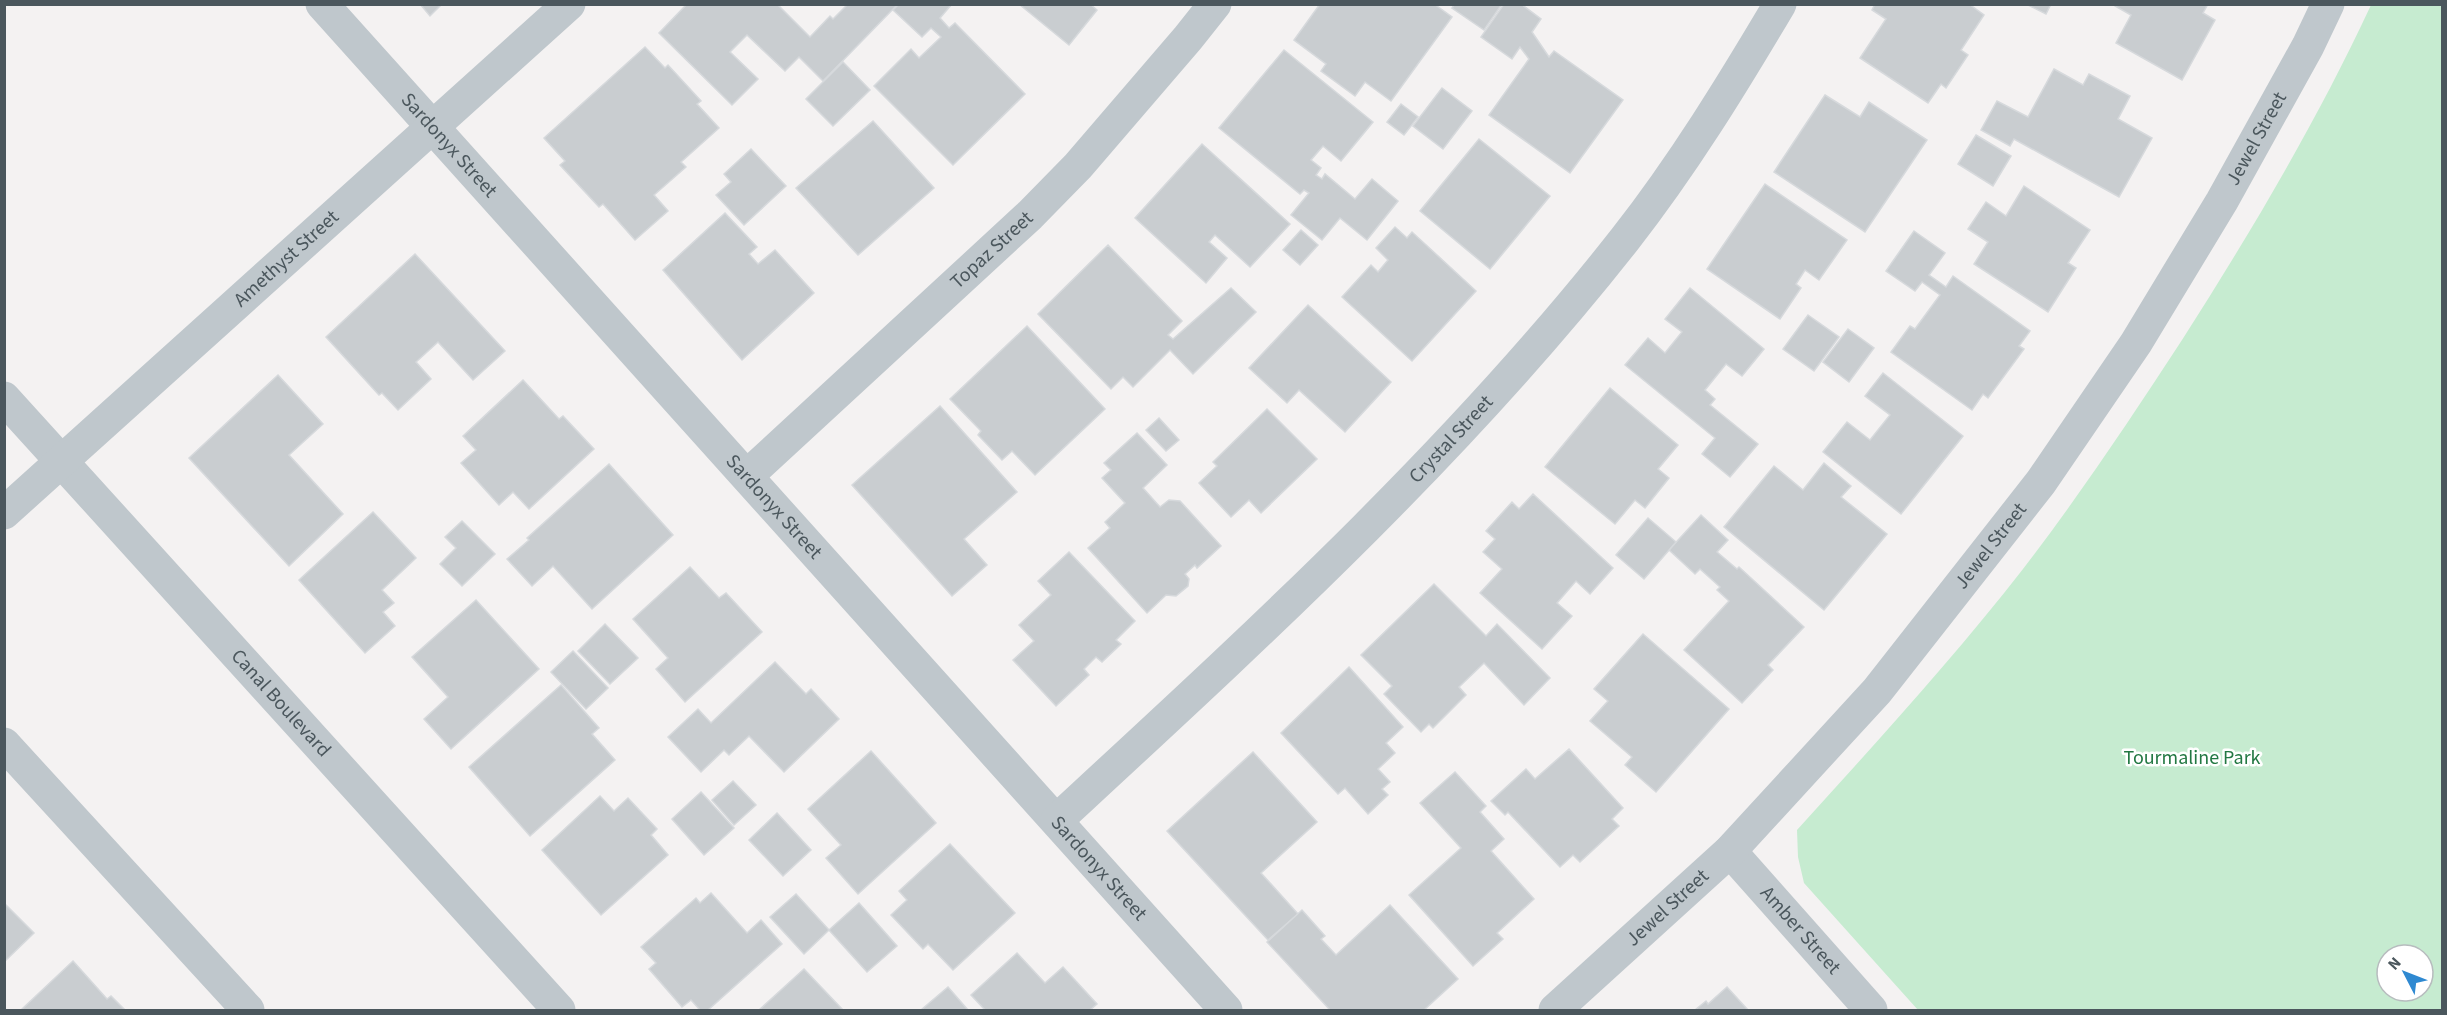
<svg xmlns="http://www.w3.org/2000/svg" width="2447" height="1015" font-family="'Source Sans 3',sans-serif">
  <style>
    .green { fill: #c6ebd0; fill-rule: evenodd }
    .building { fill: #c9cdd0; stroke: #d6d9dc; stroke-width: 1.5 }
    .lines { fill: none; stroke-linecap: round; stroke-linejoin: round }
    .minor { stroke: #bfc7cc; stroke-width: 33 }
    .labels { text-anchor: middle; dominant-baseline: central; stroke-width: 5; stroke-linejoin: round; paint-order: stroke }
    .street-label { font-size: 20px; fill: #4b575d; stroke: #fff }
    .park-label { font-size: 20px; fill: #237843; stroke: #fff }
  </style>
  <rect width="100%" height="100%" fill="#f4f2f2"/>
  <path class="green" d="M 2371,5 L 2442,5 L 2442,1010 L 1918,1010 L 1804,883 L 1798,857 L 1797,830 C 1874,745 1952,660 2023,569 C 2080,495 2131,418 2182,340 C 2251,232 2317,121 2371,5 ZM 2387,955 L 2423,955 L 2423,991 L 2387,991 Z"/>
  <g class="building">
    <path d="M 420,4 L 442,4 L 430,16 Z"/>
    <path d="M 687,4 L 777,4 L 810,37 L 830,16 L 833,19 L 848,4 L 898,4 L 823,81 L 799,57 L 785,71 L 747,35 L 730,52 L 758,79 L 732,105 L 659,33 Z"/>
    <path d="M 899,4 L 952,4 L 940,18 L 949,28 L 955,23 L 1025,94 L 953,165 L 874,86 L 911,49 L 919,58 L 941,37 L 931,28 L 922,37 L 893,10 Z"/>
    <path d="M 1019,4 L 1090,4 L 1097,10 L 1069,45 Z"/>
    <path d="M 1320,4 L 1434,4 L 1452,17 L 1391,101 L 1365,82 L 1355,96 L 1321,71 L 1326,64 L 1294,40 Z"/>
    <path d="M 1455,4 L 1502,4 L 1484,30 L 1452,8 Z"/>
    <path d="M 1504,4 L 1521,4 L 1541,19 L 1532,32 L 1549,57 L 1554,51 L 1623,100 L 1570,173 L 1489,115 L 1529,59 L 1520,47 L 1512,59 L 1481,37 Z"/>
    <path d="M 1875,4 L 1969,4 L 1984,15 L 1961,50 L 1968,55 L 1946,88 L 1941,84 L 1928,103 L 1860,58 L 1886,19 L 1872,10 Z"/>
    <path d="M 2026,4 L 2051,4 L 2046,14 Z"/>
    <path d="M 2116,4 L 2208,4 L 2203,13 L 2215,20 L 2182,80 L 2116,43 L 2131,15 L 2115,6 Z"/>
    <path d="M 645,47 L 665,68 L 668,65 L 701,101 L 697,104 L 719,128 L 681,162 L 686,167 L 654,195 L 668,211 L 635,240 L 603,204 L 599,207 L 560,165 L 565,161 L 544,138 Z"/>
    <path d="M 1284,50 L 1373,122 L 1341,161 L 1323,146 L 1311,160 L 1321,168 L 1316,175 L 1322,179 L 1325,174 L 1355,199 L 1372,179 L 1398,201 L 1367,240 L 1340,218 L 1322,240 L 1291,215 L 1309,193 L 1304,190 L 1300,194 L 1219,128 Z"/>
    <path d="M 843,62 L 870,90 L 833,126 L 806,99 Z"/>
    <path d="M 2054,69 L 2083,85 L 2089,74 L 2130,96 L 2118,119 L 2152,138 L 2119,197 L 2014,139 L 2010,146 L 1981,130 L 1997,101 L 2028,117 Z"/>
    <path d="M 1442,88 L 1472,111 L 1443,149 L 1413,126 Z"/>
    <path d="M 1825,95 L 1860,117 L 1869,102 L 1927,140 L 1865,232 L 1774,172 Z"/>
    <path d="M 1401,104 L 1418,117 L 1404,135 L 1387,122 Z"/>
    <path d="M 873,121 L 934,188 L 858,255 L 796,188 Z"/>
    <path d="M 1976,135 L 2011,156 L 1993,186 L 1958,164 Z"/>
    <path d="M 1479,139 L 1550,196 L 1490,269 L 1420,211 Z"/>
    <path d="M 1202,144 L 1290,224 L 1250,267 L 1215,235 L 1209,242 L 1227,258 L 1206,283 L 1135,218 Z"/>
    <path d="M 751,149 L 786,186 L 744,225 L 716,195 L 731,182 L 724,174 Z"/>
    <path d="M 1765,184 L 1847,240 L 1819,280 L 1805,270 L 1796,284 L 1801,288 L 1780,319 L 1707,269 Z"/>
    <path d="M 2024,186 L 2090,230 L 2068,263 L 2076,268 L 2048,312 L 1974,264 L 1988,242 L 1968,229 L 1986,202 L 2006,216 Z"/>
    <path d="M 725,213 L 757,247 L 749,254 L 758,264 L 775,250 L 814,293 L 742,360 L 663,270 Z"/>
    <path d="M 1395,227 L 1407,238 L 1412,232 L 1476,291 L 1412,361 L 1342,297 L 1371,265 L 1378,272 L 1388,260 L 1376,248 Z"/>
    <path d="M 1301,230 L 1318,245 L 1300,265 L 1283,250 Z"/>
    <path d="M 1914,231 L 1945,253 L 1929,275 L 1946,287 L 1953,276 L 2030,331 L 2019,346 L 2024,349 L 1988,398 L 1983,394 L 1972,410 L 1891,352 L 1910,326 L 1915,329 L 1940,295 L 1922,282 L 1915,291 L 1886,271 Z"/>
    <path d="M 1108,245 L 1182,321 L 1168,335 L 1173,339 L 1231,288 L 1256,312 L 1193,374 L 1170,350 L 1133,387 L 1123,377 L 1111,389 L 1038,314 Z"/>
    <path d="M 415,254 L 505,351 L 473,380 L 438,342 L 416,362 L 431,379 L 398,410 L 382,393 L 379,395 L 326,337 Z"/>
    <path d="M 1690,288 L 1764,349 L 1742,376 L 1726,364 L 1705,390 L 1715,399 L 1710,405 L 1758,444 L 1730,477 L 1702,454 L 1715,438 L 1625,365 L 1648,338 L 1665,353 L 1682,332 L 1665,319 Z"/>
    <path d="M 1308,305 L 1391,382 L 1345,432 L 1299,390 L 1287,403 L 1249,368 Z"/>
    <path d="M 1808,315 L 1839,337 L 1814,371 L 1783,349 Z"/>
    <path d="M 1027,326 L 1105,409 L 1035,475 L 1012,451 L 1002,460 L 978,435 L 981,431 L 950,399 Z"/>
    <path d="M 1848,329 L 1874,348 L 1849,382 L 1823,362 Z"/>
    <path d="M 1883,373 L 1963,436 L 1901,514 L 1823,452 L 1847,422 L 1870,440 L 1890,415 L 1865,396 Z"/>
    <path d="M 278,375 L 323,424 L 289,455 L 343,514 L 289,566 L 189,458 Z"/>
    <path d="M 523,380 L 559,419 L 563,416 L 594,449 L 529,509 L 513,492 L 499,505 L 461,463 L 476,450 L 463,436 Z"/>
    <path d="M 1610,388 L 1678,445 L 1658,469 L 1669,478 L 1645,508 L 1635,500 L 1615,524 L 1545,467 Z"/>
    <path d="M 940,406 L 1017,492 L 964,539 L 987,565 L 952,596 L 852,485 Z"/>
    <path d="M 1267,409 L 1317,459 L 1261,513 L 1249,500 L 1231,517 L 1199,483 L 1217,466 L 1213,462 Z"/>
    <path d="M 1159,418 L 1179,440 L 1166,451 L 1146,430 Z"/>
    <path d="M 1137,433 L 1167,465 L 1143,488 L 1160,507 L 1169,500 L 1180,501 L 1221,546 L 1197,568 L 1195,565 L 1185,574 L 1189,579 L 1188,586 L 1176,596 L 1166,595 L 1147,613 L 1088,548 L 1110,528 L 1105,522 L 1125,503 L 1102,478 L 1111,470 L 1104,463 Z"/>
    <path d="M 1824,463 L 1851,486 L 1841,497 L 1887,534 L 1824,610 L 1724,527 L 1774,466 L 1803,490 Z"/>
    <path d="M 609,464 L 673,535 L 592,609 L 553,566 L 532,586 L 507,559 L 529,540 L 527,538 Z"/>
    <path d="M 1533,494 L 1613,568 L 1590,594 L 1576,581 L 1557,603 L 1572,616 L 1542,649 L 1480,593 L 1502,569 L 1483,552 L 1495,539 L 1486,531 L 1512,502 L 1519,509 Z"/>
    <path d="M 373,512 L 416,558 L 382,590 L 394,603 L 383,612 L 395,626 L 365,653 L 299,580 Z"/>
    <path d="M 1701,515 L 1728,540 L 1717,552 L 1737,569 L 1739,567 L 1804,627 L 1768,665 L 1773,670 L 1742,703 L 1684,650 L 1729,601 L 1717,590 L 1720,587 L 1700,569 L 1695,574 L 1669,550 Z"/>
    <path d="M 1648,518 L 1676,542 L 1644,579 L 1616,555 Z"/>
    <path d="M 462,521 L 495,554 L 462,586 L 440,564 L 456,548 L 445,537 Z"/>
    <path d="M 1069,552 L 1135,621 L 1116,640 L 1121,644 L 1102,662 L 1096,657 L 1084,669 L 1089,675 L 1056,706 L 1013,660 L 1034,641 L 1019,625 L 1051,595 L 1038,581 Z"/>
    <path d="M 690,567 L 719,598 L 726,593 L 762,632 L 685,702 L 656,669 L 668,658 L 633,619 Z"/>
    <path d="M 1434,584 L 1486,636 L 1497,624 L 1550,678 L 1524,705 L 1484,663 L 1459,687 L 1466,695 L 1433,728 L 1429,724 L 1421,732 L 1384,694 L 1392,686 L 1361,655 Z"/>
    <path d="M 476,600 L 539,669 L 451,749 L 424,719 L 448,697 L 412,657 Z"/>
    <path d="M 605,624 L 638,658 L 610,684 L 578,651 Z"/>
    <path d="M 1643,634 L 1729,709 L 1656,792 L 1625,765 L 1632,757 L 1590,721 L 1608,701 L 1594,689 Z"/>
    <path d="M 573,651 L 608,688 L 586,709 L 551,672 Z"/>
    <path d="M 775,662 L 806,694 L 811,689 L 839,719 L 784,772 L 749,736 L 729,755 L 724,750 L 701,772 L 668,737 L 698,709 L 711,723 Z"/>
    <path d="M 1349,667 L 1403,727 L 1386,743 L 1395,753 L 1378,769 L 1390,782 L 1382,789 L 1388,795 L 1368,814 L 1345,788 L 1338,794 L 1281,733 Z"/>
    <path d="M 561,685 L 599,728 L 592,734 L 615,760 L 530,836 L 469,767 Z"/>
    <path d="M 1569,749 L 1623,808 L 1612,819 L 1619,826 L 1580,862 L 1573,855 L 1560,867 L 1508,812 L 1505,815 L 1491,801 L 1526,769 L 1535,779 Z"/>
    <path d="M 871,751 L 936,823 L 858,894 L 826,858 L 841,845 L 808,809 Z"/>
    <path d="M 1253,752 L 1317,822 L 1261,873 L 1298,914 L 1268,940 L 1167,831 Z"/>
    <path d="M 1455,772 L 1486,806 L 1480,812 L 1504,839 L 1491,851 L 1534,899 L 1497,933 L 1503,939 L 1473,966 L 1409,895 L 1461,848 L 1420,803 Z"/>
    <path d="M 733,781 L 756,805 L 734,825 L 712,800 Z"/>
    <path d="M 701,792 L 734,828 L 704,855 L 672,819 Z"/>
    <path d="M 600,796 L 614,811 L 628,798 L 657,829 L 651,835 L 668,855 L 601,915 L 542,850 Z"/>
    <path d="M 777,813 L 811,850 L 783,876 L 749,840 Z"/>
    <path d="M 950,844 L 1015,913 L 953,970 L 928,944 L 923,949 L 891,915 L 907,900 L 899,891 Z"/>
    <path d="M 711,893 L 747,933 L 761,920 L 782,944 L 708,1010 L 700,1010 L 691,1000 L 682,1007 L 649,969 L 656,963 L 641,947 L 696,898 L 700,903 Z"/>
    <path d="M 796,894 L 829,930 L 804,954 L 770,917 Z"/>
    <path d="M 4,903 L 34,933 L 4,962 Z"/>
    <path d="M 859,903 L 897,946 L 867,972 L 829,930 Z"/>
    <path d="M 1390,905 L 1458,979 L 1424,1010 L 1330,1010 L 1267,942 L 1302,910 L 1325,936 L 1321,939 L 1336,955 Z"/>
    <path d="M 1017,953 L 1045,983 L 1063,967 L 1097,1004 L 1090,1010 L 985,1010 L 971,995 Z"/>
    <path d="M 73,961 L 107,999 L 111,996 L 125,1010 L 21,1010 Z"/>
    <path d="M 804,969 L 843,1010 L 759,1010 Z"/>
    <path d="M 948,987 L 968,1010 L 921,1010 Z"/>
    <path d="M 1727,987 L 1748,1010 L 1695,1010 L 1706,1001 L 1708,1004 Z"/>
  </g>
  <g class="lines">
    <g class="minor">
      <path id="s1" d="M 322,4 L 1226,1010"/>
      <path id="s2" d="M 4,398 L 559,1010"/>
      <path id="s3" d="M 747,476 L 1030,215 L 1078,166 L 1188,38 L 1215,4"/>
      <path id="s4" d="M 4,513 L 569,4"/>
      <path d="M 4,744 L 248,1010"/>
      <path id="s5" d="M 1057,820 C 1256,636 1457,453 1625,239 C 1683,165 1732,85 1780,4"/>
      <path id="s6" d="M 1730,851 L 1871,1010"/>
      <path id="s7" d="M 1555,1010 L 1730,851 L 1877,691 L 2041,482 L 2136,343 L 2222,201 L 2308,46 L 2328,4"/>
    </g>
  </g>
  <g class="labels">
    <g class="street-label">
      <text stroke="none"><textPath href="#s7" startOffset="1125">Jewel Street</textPath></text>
      <text stroke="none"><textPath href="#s1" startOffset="190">Sardonyx Street</textPath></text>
      <text stroke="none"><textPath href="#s3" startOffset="333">Topaz Street</textPath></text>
      <text stroke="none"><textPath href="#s4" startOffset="380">Amethyst Street</textPath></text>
      <text stroke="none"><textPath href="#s5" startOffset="548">Crystal Street</textPath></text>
      <text stroke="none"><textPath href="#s1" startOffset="676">Sardonyx Street</textPath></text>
      <text stroke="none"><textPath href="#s7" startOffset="638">Jewel Street</textPath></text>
      <text stroke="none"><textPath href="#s2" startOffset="412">Canal Boulevard</textPath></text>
      <text stroke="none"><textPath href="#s1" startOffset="1162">Sardonyx Street</textPath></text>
      <text stroke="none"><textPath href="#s7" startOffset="152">Jewel Street</textPath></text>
      <text stroke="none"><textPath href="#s6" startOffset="106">Amber Street</textPath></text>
    </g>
    <g class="park-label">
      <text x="2192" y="758">Tourmaline Park</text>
    </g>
  </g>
  <rect width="2447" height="1015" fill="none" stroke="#4b575d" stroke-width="12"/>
  <g transform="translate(2405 973) rotate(312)"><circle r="28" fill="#ffffff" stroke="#b7bcbe" stroke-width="1.5"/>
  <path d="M0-4.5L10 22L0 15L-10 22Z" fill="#2f89d1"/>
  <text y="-9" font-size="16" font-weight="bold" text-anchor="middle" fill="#4b575d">N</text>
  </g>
</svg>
